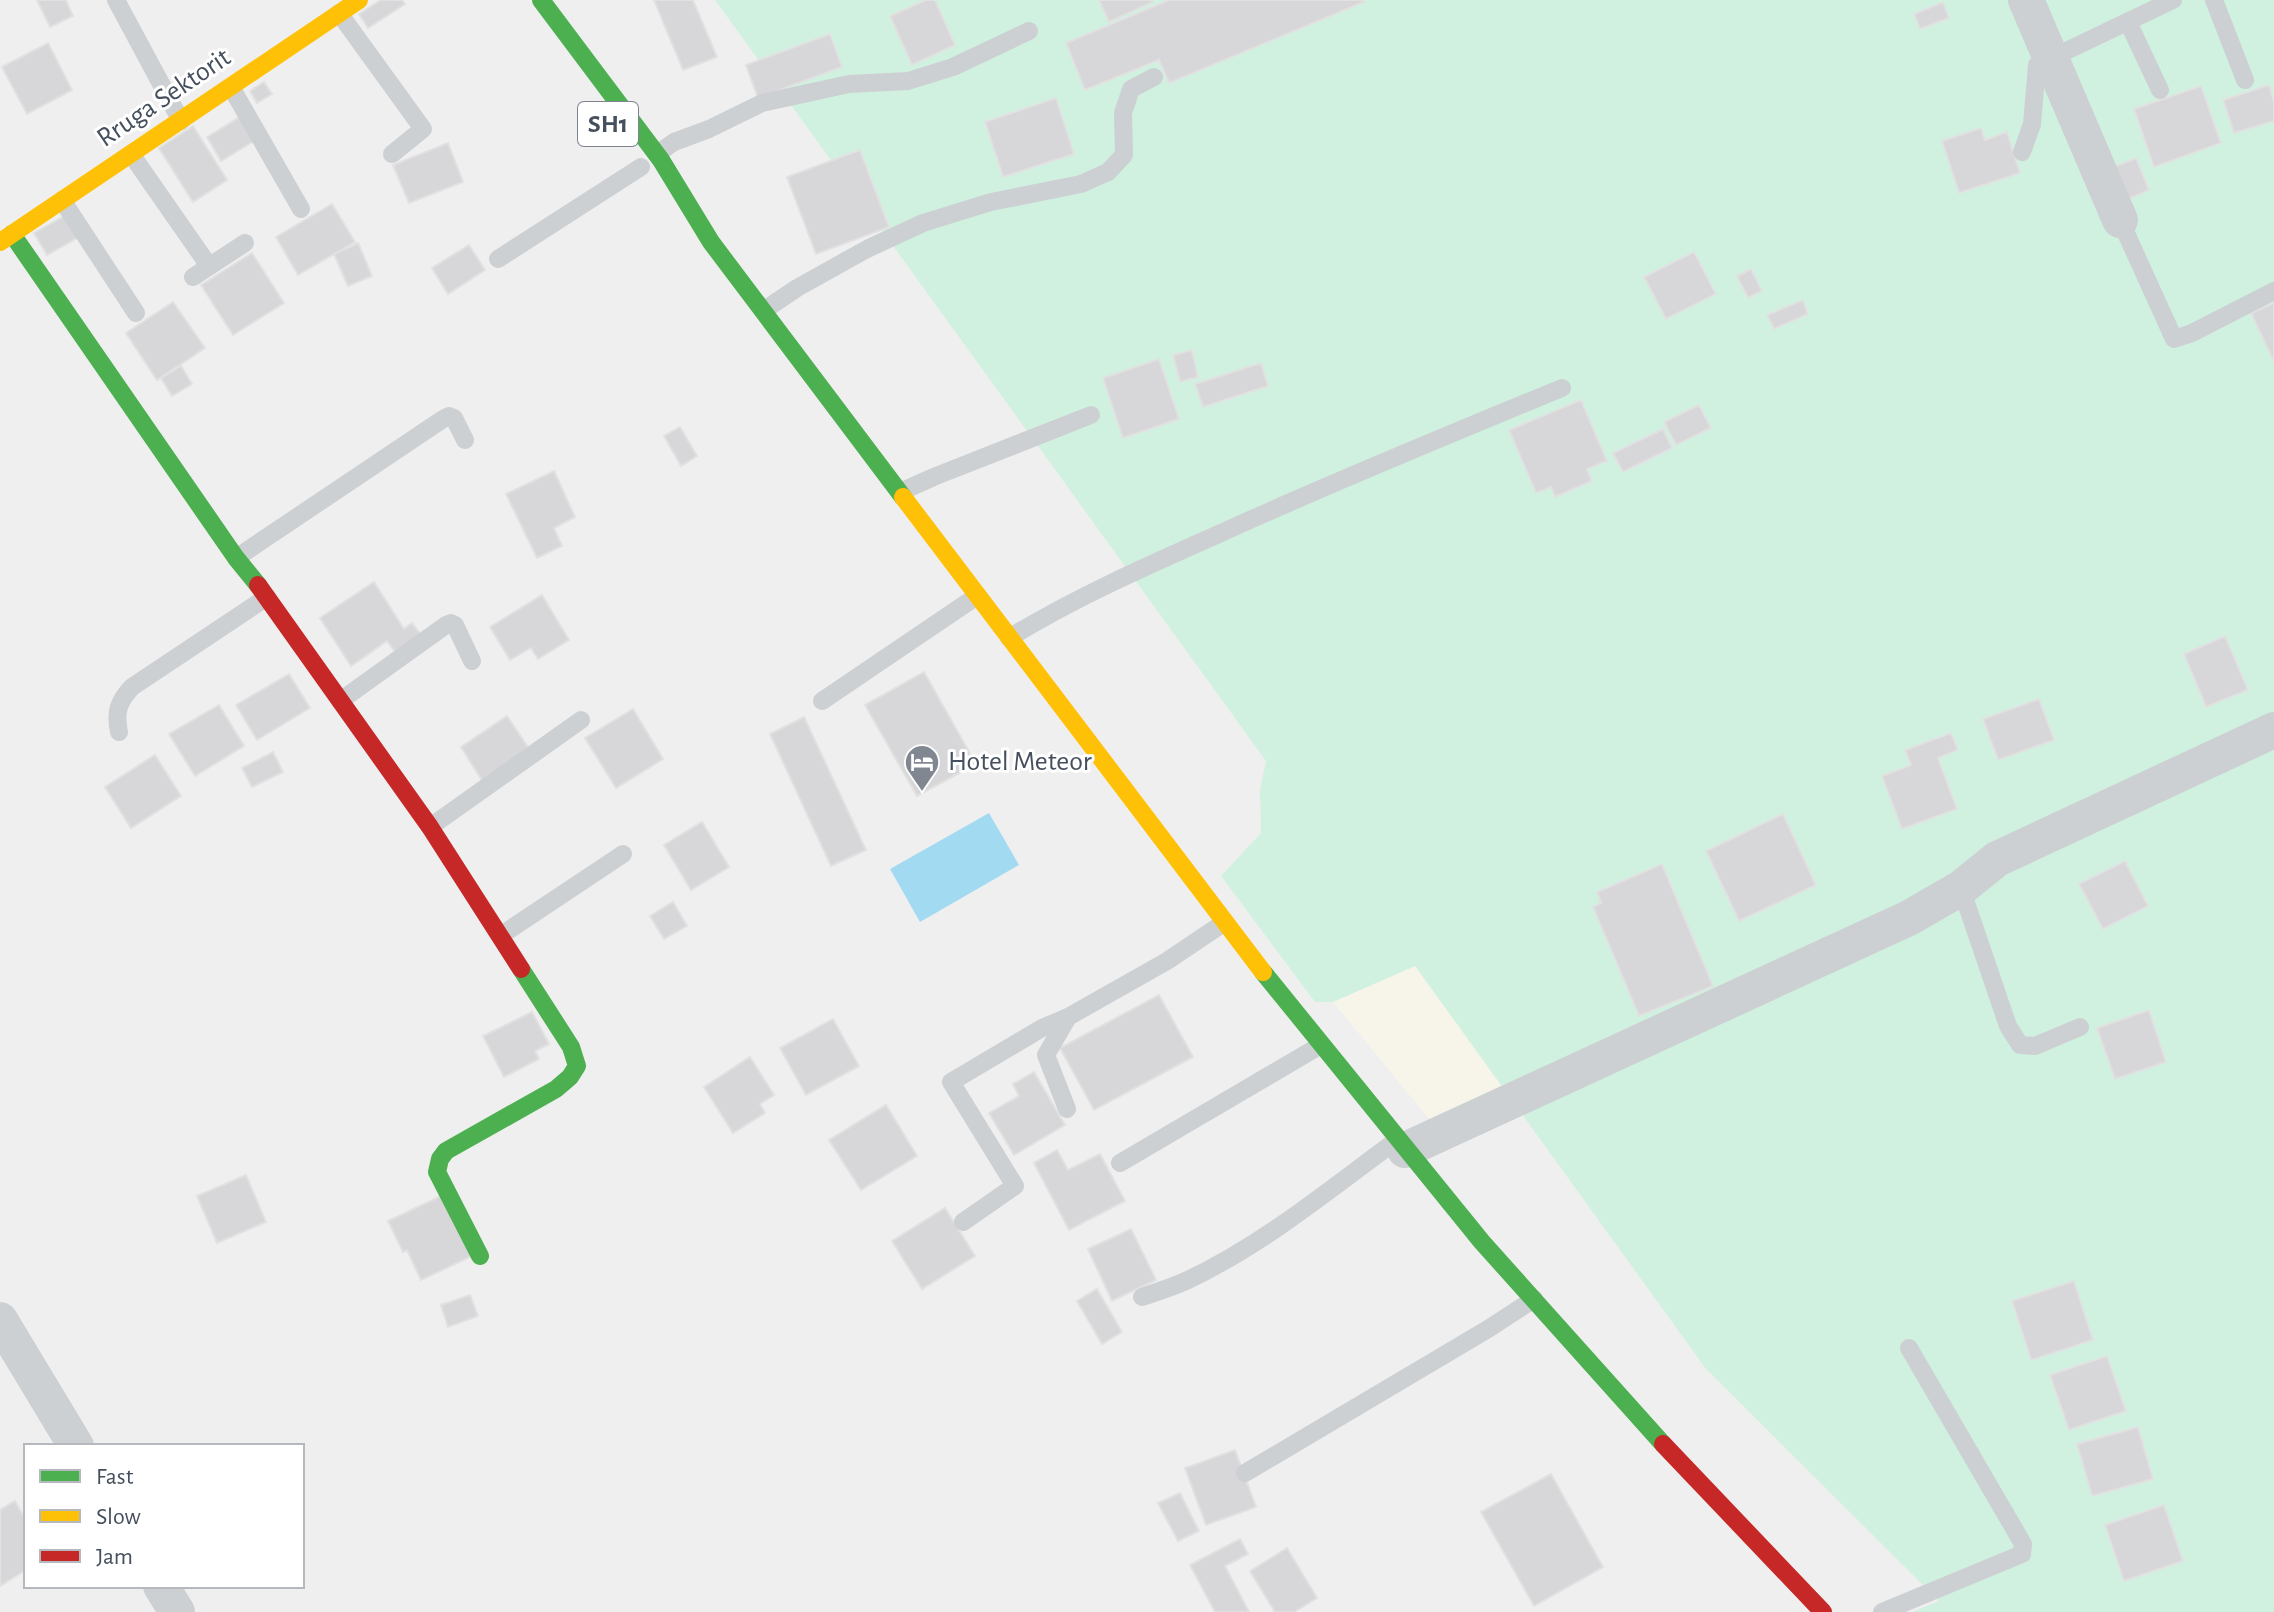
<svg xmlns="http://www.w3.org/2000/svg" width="2274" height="1612" font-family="'Alegreya Sans',sans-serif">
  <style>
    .commercial { fill: #f7f4ea }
    .green { fill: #d1f1e0 }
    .water { fill: #a2daf2 }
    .building { fill: #d7d7d9; stroke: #e1e1e2; stroke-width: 2 }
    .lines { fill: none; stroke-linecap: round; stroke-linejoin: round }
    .lane { stroke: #cdd0d3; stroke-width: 18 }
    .street { stroke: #cdd0d3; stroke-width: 36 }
    .fast { stroke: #4caf50; stroke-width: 18 }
    .slow { stroke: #ffc107; stroke-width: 18 }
    .jam { stroke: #c62828; stroke-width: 18 }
    .labels { text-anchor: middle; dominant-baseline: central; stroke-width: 6; stroke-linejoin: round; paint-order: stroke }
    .shield { fill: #fff; stroke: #7d848e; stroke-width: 2 }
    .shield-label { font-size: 26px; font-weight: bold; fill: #454f5d }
    .street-label { font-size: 28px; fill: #454f5d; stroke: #fff }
    .poi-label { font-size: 28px; fill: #454f5d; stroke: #fff; text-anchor: start }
  </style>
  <rect width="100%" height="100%" fill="#f0efef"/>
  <path class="commercial" d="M 1680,847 L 1737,986 L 1430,1120 L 1333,1002 Z"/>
  <path class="green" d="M 715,0 L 2274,0 L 2274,1612 L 1912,1612 L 1939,1601 L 1706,1369 L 1415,966 L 1333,1002 L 1315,1002 L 1221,876 L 1261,833 L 1260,790 L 1266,761 Z"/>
  <path class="water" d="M 989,813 L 1019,865 L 920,922 L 890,869 Z"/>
  <g class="building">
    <path d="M 37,0 L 66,0 L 73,16 L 50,27 Z"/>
    <path d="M 381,0 L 402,0 L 405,4 L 368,28 L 359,14 Z"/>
    <path d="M 654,0 L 693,0 L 717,57 L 683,70 Z"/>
    <path d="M 926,0 L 935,0 L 955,45 L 912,65 L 890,16 Z"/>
    <path d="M 1099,0 L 1152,0 L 1153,2 L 1109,22 Z"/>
    <path d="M 1169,0 L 1363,0 L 1364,2 L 1169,83 L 1159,60 L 1085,90 L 1066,43 Z"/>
    <path d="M 1943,2 L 1949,18 L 1920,29 L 1914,14 Z"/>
    <path d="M 830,34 L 842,67 L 758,98 L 746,65 Z"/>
    <path d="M 48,43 L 72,90 L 27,114 L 2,67 Z"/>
    <path d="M 264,82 L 272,94 L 257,103 L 250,91 Z"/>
    <path d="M 2269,85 L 2274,102 L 2274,121 L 2234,133 L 2223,100 Z"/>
    <path d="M 2201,86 L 2221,143 L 2154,167 L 2134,109 Z"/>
    <path d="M 1056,98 L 1074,154 L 1003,177 L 985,122 Z"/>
    <path d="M 240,117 L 254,141 L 221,161 L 207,137 Z"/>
    <path d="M 193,126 L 227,180 L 193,202 L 159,148 Z"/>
    <path d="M 1981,128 L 1985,140 L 2007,132 L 2020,173 L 1959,193 L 1942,141 Z"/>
    <path d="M 448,143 L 463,182 L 409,203 L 393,165 Z"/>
    <path d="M 860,150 L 889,227 L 816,254 L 787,177 Z"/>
    <path d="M 2136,158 L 2149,190 L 2119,203 L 2106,170 Z"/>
    <path d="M 332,204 L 355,242 L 298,275 L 276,237 Z"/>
    <path d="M 68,214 L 81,236 L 47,255 L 34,233 Z"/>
    <path d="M 358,243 L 372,276 L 348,286 L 334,254 Z"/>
    <path d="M 469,245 L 485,270 L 448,294 L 432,268 Z"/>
    <path d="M 1694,252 L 1716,294 L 1666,319 L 1644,277 Z"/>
    <path d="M 252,253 L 284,303 L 233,335 L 201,285 Z"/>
    <path d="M 1751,269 L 1762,291 L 1748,298 L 1737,276 Z"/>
    <path d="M 1803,300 L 1808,314 L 1774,329 L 1767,315 Z"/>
    <path d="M 173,302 L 205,348 L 157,380 L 126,333 Z"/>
    <path d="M 2274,303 L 2274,362 L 2251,313 Z"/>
    <path d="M 1192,350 L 1198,377 L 1180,382 L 1173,355 Z"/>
    <path d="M 1159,359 L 1179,419 L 1123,438 L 1103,378 Z"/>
    <path d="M 1261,363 L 1268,386 L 1203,407 L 1195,384 Z"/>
    <path d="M 181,366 L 192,384 L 172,396 L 161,378 Z"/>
    <path d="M 1581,400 L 1607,461 L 1587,469 L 1592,481 L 1555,497 L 1551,487 L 1536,493 L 1509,430 Z"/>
    <path d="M 1699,405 L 1711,428 L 1676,445 L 1664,422 Z"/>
    <path d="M 680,427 L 697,456 L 681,466 L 664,436 Z"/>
    <path d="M 1663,429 L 1672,448 L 1623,472 L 1613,453 Z"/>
    <path d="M 554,471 L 575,517 L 554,528 L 562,546 L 537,558 L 506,494 Z"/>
    <path d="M 374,582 L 404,629 L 412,623 L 421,635 L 395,652 L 387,641 L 351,666 L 320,618 Z"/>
    <path d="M 542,595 L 569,640 L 538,659 L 531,648 L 510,660 L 490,627 Z"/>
    <path d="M 2225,636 L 2248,690 L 2206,707 L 2184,654 Z"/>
    <path d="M 924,672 L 976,764 L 917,796 L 865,705 Z"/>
    <path d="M 289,674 L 310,708 L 257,740 L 236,705 Z"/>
    <path d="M 2039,699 L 2054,740 L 1998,760 L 1983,719 Z"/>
    <path d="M 219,705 L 244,746 L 195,776 L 169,734 Z"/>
    <path d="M 633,709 L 663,759 L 616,788 L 585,738 Z"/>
    <path d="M 507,716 L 530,750 L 483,782 L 461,747 Z"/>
    <path d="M 804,717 L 866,850 L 831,866 L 770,734 Z"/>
    <path d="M 1951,733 L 1958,750 L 1938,758 L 1957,809 L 1902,829 L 1882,776 L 1911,765 L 1905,750 Z"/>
    <path d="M 273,752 L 283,772 L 252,787 L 242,768 Z"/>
    <path d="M 155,755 L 181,796 L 131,828 L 105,787 Z"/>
    <path d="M 1783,814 L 1816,885 L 1739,921 L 1706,851 Z"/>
    <path d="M 702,822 L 729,867 L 691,890 L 664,845 Z"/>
    <path d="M 2125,861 L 2148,906 L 2103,929 L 2079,884 Z"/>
    <path d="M 1662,864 L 1713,986 L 1639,1016 L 1593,907 L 1601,903 L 1597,892 Z"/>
    <path d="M 673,902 L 687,926 L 664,939 L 650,916 Z"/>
    <path d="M 1159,995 L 1193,1057 L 1094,1110 L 1060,1048 Z"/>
    <path d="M 2149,1010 L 2166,1062 L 2115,1079 L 2097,1028 Z"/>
    <path d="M 532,1012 L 549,1044 L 535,1051 L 539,1059 L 504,1077 L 483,1036 Z"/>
    <path d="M 833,1019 L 859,1066 L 806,1095 L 780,1048 Z"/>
    <path d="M 750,1057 L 774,1095 L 760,1104 L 765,1113 L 733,1133 L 704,1087 Z"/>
    <path d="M 1034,1072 L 1065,1125 L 1014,1155 L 989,1113 L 1019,1096 L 1013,1084 Z"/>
    <path d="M 886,1105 L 917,1156 L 861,1190 L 829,1140 Z"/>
    <path d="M 1057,1150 L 1068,1170 L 1100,1154 L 1125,1201 L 1069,1230 L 1034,1163 Z"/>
    <path d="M 246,1175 L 266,1222 L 217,1243 L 197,1196 Z"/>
    <path d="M 443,1195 L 472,1256 L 421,1280 L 407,1250 L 403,1252 L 388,1221 Z"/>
    <path d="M 945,1208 L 975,1256 L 922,1289 L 892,1241 Z"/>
    <path d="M 1131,1229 L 1156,1280 L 1112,1301 L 1088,1249 Z"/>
    <path d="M 2074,1281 L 2093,1340 L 2031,1360 L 2012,1301 Z"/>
    <path d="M 1097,1289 L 1122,1332 L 1102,1344 L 1077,1301 Z"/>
    <path d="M 470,1295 L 478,1316 L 448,1327 L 441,1305 Z"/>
    <path d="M 2107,1356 L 2126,1411 L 2069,1430 L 2050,1375 Z"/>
    <path d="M 2138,1427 L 2153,1479 L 2092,1496 L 2077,1444 Z"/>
    <path d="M 1235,1450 L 1256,1507 L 1206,1525 L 1185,1468 Z"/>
    <path d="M 1551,1474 L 1603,1567 L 1534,1606 L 1481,1512 Z"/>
    <path d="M 1180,1493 L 1199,1531 L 1178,1541 L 1158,1503 Z"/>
    <path d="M 15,1501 L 26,1520 L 26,1570 L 0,1586 L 0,1510 Z"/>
    <path d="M 2164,1505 L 2183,1561 L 2124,1581 L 2105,1525 Z"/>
    <path d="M 1240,1539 L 1248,1554 L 1225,1566 L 1249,1612 L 1215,1612 L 1190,1565 Z"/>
    <path d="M 1287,1548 L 1317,1598 L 1294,1612 L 1275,1612 L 1250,1571 Z"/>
  </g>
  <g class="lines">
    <g class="lane">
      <path d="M 116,0 L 181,121"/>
      <path d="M 2214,0 L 2245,80"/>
      <path d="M 339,13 L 423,129 L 392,154"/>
      <path d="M 2128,22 L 2160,90"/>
      <path d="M 231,87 L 301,209"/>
      <path d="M 2022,152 L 2032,124 L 2037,65 L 2173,0"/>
      <path d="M 131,154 L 209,266"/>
      <path d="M 657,154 L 674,142 L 709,129 L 762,103 L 849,84 L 908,81 L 953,67 L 1029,31"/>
      <path d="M 62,200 L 136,313"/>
      <path d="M 2120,220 L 2174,339 L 2192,333 L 2274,291"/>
      <path d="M 498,259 L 641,167"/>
      <path d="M 193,277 L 245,243"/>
      <path d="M 763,311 L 797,288 L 867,249 L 923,223 L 991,202 L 1081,184 L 1108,172 L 1124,155 L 1123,113 L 1131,89 L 1154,77"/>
      <path d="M 900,492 L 936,476 L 1091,415"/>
      <path d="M 236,558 L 443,419 L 449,416 L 454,418 L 465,440"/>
      <path d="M 1009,638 C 1076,597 1149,565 1221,533 C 1333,482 1448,435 1562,388"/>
      <path d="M 340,701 L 446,625 L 451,623 L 455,625 L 472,661"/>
      <path d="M 822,701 L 977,596"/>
      <path d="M 119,732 C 115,712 118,702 132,687 L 267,597"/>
      <path d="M 430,827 L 581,720"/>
      <path d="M 1961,888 L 2008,1026 L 2020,1045 L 2035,1046 L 2080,1027"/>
      <path d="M 500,936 L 623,854"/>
      <path d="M 1067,1109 L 1046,1055 L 1068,1017"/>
      <path d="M 1120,1163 L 1321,1045"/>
      <path d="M 963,1222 L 1015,1186 L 951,1082 L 1042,1028 L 1068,1017 L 1167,961 L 1225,922"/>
      <path d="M 1142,1297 C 1157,1292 1173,1287 1188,1280 C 1264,1244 1330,1189 1397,1140"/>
      <path d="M 1245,1473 L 1488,1329 L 1534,1299"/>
      <path d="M 1882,1612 L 2022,1554 L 2023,1544 L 1909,1348"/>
    </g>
    <g class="street">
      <path d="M 2026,0 L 2120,220"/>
      <path d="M 1405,1150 L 1909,918 L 1961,888 L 1997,859 L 2274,730"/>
      <path d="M 0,1320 L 76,1446"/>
      <path d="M 161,1586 L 177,1612"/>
    </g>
    <g class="fast">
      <path d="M 541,0 L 661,160 L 711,242 L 903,497"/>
      <path d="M 12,234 L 236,558 L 258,585"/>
      <path d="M 1263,972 L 1482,1242 L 1663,1444"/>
      <path d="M 480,1256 L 437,1172 L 440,1159 L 446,1151 L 556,1089 L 570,1077 L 577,1066 L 571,1047 L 521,969"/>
    </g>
    <g class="slow">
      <path d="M 0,242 L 359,0"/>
      <path d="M 903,497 L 1263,972"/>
    </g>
    <g class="jam">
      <path d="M 258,585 L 430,827 L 521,969"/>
      <path d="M 1663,1444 L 1823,1612"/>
    </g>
  </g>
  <defs>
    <g id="hotel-pin" transform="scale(1.8)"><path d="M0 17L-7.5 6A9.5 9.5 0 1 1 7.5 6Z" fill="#818790" stroke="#fff"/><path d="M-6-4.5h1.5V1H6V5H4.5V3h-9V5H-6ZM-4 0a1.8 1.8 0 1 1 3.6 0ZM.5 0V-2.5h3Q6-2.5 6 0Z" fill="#fff"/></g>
  </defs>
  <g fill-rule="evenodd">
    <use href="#hotel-pin" x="922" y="762"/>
  </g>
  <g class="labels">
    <rect class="shield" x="578" y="102" width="60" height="44" rx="6"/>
    <g class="shield-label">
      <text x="608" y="124">SH1</text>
    </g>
    <g class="street-label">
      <text transform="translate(164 98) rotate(-34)">Rruga Sektorit</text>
    </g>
    <g class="poi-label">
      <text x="948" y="762">Hotel Meteor</text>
    </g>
  </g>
  <rect x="24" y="1444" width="280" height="144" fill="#ffffff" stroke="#b5b9be" stroke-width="2"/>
  <rect x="40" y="1470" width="40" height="12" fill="#4caf50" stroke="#b5b9be" stroke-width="2"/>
  <text x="96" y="1484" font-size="24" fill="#454f5d">Fast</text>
  <rect x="40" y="1510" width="40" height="12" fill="#ffc107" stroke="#b5b9be" stroke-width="2"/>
  <text x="96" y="1524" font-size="24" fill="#454f5d">Slow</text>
  <rect x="40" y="1550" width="40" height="12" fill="#c62828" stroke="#b5b9be" stroke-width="2"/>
  <text x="96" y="1564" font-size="24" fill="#454f5d">Jam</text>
</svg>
